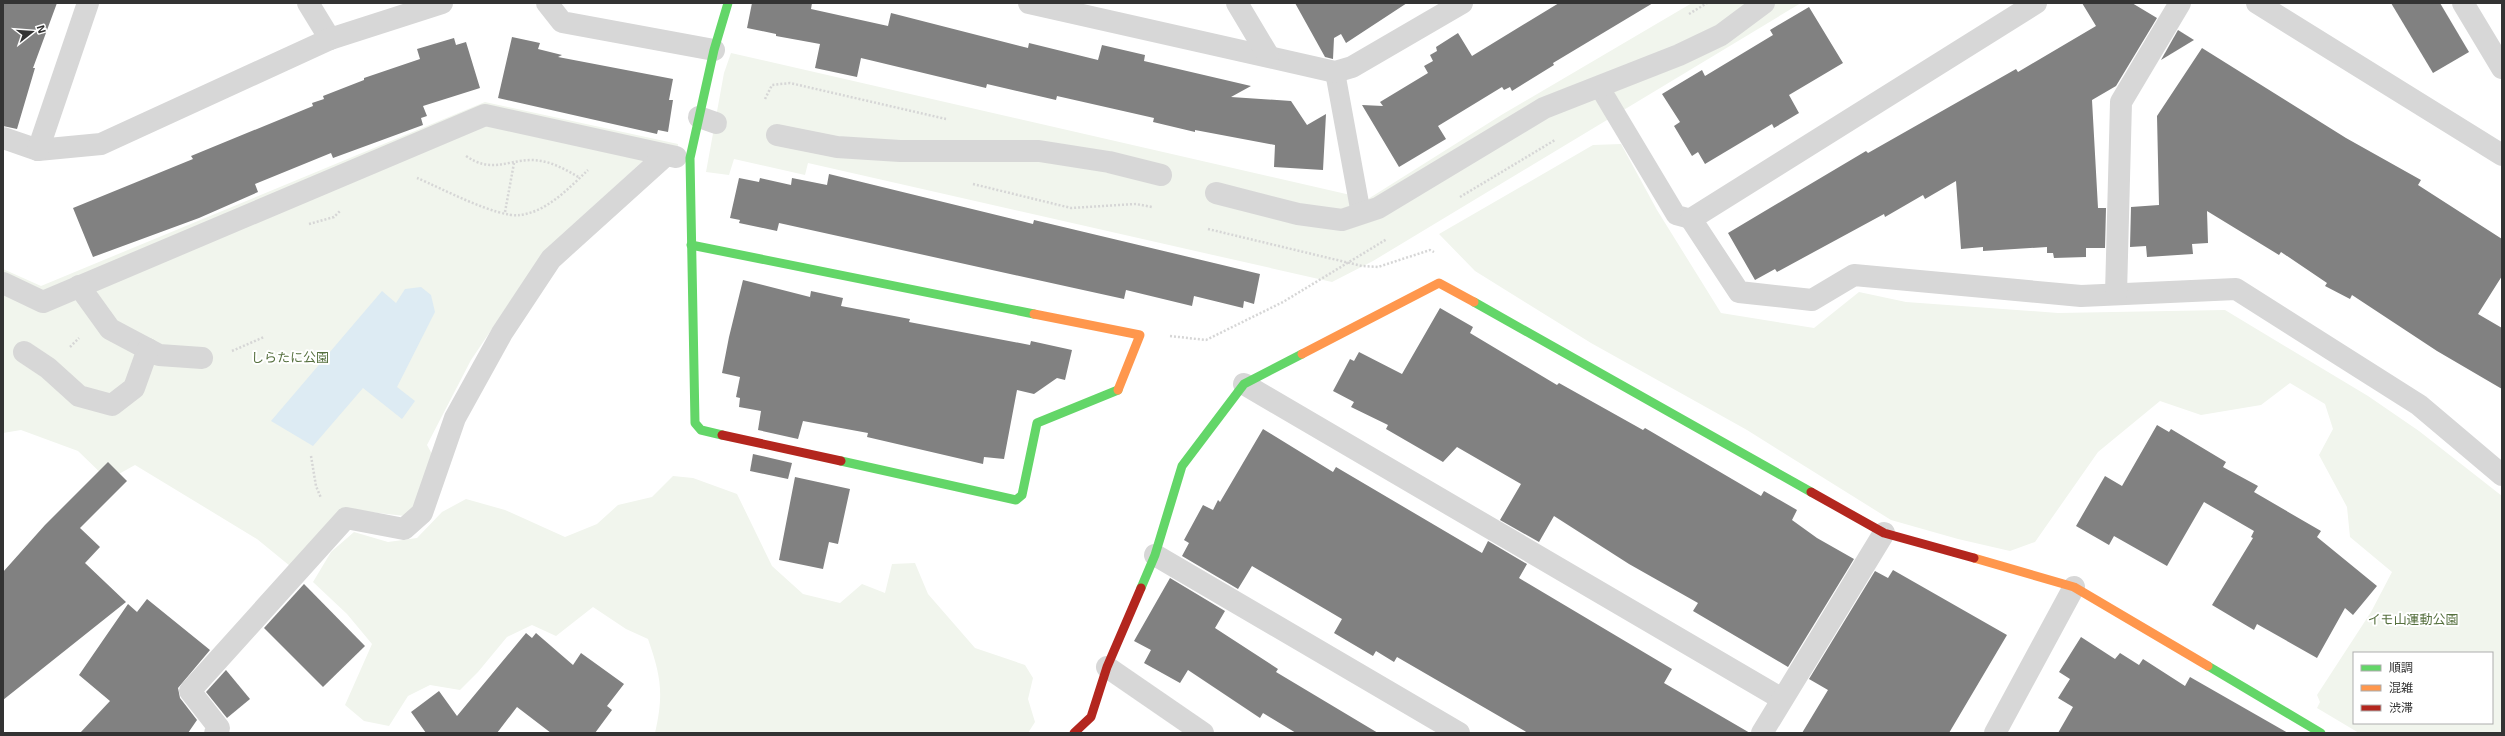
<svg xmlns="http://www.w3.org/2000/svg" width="2505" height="736" font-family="'Exo 2','Noto Sans JP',sans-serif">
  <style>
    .green { fill: #f1f5ed; fill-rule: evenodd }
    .water { fill: #ddebf3 }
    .building { fill: #818181 }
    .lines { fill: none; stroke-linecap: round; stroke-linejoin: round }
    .path { stroke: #d6d6d6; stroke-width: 2.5; stroke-dasharray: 2 2; stroke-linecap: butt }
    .lane { stroke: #d7d7d7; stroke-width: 20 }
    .street { stroke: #d7d7d7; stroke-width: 22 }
    .fast { stroke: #63d668; stroke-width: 9 }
    .slow { stroke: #ff974d; stroke-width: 9 }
    .jam { stroke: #b3261e; stroke-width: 9 }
    .labels { text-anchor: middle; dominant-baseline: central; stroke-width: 4; stroke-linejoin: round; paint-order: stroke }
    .park-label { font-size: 13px; fill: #56703f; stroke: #fff }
  </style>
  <rect width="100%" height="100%" fill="#fff"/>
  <g class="green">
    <path d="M 1692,3 L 1801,3 L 1373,261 L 1332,282 L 808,163 L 805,175 L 734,159 L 729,175 L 706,172 L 724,73 L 731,53 L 1368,199 L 1503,114 Z"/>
    <path d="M 485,102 L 678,144 L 676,167 L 645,159 L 544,252 L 471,360 L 427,445 L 433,456 L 414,508 L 405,516 L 343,509 L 290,566 L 257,539 L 135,465 L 108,480 L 78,451 L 21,430 L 3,433 L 3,269 L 41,286 Z"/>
    <path d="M 1621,144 L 1657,210 L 1721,313 L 1814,328 L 1859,292 L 1906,302 L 2058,313 L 2225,310 L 2368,396 L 2419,431 L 2502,496 L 2502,733 L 2359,733 L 2317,708 L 2320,702 L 2317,695 L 2371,612 L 2392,572 L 2350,537 L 2347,507 L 2319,455 L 2333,429 L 2325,404 L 2290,383 L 2261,405 L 2201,415 L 2160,401 L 2098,452 L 2035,542 L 2010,551 L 1958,539 L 1891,520 L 1747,430 L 1591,343 L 1475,271 L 1439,234 L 1593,145 ZM 2354,653 L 2492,653 L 2492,723 L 2354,723 Z"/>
    <path d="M 673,476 L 693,478 L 737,494 L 772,566 L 803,594 L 840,603 L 862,584 L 885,593 L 892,564 L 915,563 L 928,594 L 975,648 L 1025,665 L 1033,678 L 1028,699 L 1035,722 L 1028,733 L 655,733 C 664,694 661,676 648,639 L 626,629 L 593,607 L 556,636 L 532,625 L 507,637 L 478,672 L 460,690 L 430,685 L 408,696 L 389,726 L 364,721 L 345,705 L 372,644 L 347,614 L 313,582 L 331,552 L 354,532 L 388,542 L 417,538 L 442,512 L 466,499 L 505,510 L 565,537 L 597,524 L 618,505 L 652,497 Z"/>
  </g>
  <path class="water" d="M 421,287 L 431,295 L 435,312 L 397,387 L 415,401 L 402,419 L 363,388 L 313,446 L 271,421 L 382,291 L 396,303 L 405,289 Z"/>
  <g class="building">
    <path d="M 3,3 L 57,3 L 33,68 L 35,68 L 17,129 L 3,126 Z"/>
    <path d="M 752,3 L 812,3 L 811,9 L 888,26 L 891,13 L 1028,48 L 1029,43 L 1098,60 L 1102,45 L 1145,55 L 1144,61 L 1251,86 L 1231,97 L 1291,101 L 1307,125 L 1326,114 L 1323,170 L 1274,167 L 1275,145 L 1195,130 L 1195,132 L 1153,122 L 1154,118 L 1057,96 L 1056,100 L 987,84 L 986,88 L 861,58 L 857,77 L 815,68 L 820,44 L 776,36 L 776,34 L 747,28 Z"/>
    <path d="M 1295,3 L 1407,3 L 1346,43 L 1341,34 L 1334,38 L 1333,59 L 1325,57 Z"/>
    <path d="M 1559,3 L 1653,3 L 1553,63 L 1554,65 L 1512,91 L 1510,87 L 1504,90 L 1502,87 L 1438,126 L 1446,139 L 1399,167 L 1362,105 L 1383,106 L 1380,102 L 1428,73 L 1424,66 L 1433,61 L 1430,55 L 1437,51 L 1436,47 L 1458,33 L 1472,56 Z"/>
    <path d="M 2082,3 L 2132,3 L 2157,18 L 2116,86 L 2092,100 L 2098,208 L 2106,208 L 2105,248 L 2086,248 L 2086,257 L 2054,258 L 2053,253 L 2047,253 L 2047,247 L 1983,251 L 1983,247 L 1961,249 L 1956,181 L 1925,199 L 1923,195 L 1885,217 L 1884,214 L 1777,272 L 1775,269 L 1755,280 L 1728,233 L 1866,151 L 1868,153 L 2016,69 L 2018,72 L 2096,26 Z"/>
    <path d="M 2391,3 L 2440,3 L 2469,52 L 2433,73 Z"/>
    <path d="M 1809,7 L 1843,63 L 1789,95 L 1799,113 L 1774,128 L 1772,124 L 1705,164 L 1698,152 L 1692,156 L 1674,126 L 1680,122 L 1662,94 L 1702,70 L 1705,76 L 1773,35 L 1770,30 Z"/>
    <path d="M 2178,30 L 2194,40 L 2161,60 Z"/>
    <path d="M 512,37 L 540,43 L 538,49 L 562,55 L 558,57 L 673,79 L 669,100 L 673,100 L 668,132 L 658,130 L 657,134 L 498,98 Z"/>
    <path d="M 454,38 L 456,45 L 466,42 L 480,88 L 423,106 L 427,116 L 421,118 L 423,125 L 333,158 L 331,153 L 255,184 L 258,192 L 199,218 L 93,257 L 73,208 L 193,159 L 191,156 L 313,106 L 312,103 L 324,99 L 323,96 L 364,80 L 364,78 L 420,59 L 417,49 Z"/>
    <path d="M 2202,48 L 2346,138 L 2421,180 L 2418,185 L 2502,239 L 2502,276 L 2478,314 L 2502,328 L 2502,389 L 2437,351 L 2352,295 L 2350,299 L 2325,286 L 2327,283 L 2281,252 L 2279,255 L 2207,211 L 2208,243 L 2192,244 L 2193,254 L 2147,257 L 2146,246 L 2130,247 L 2131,207 L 2159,205 L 2157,116 Z"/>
    <path d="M 829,174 L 1033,224 L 1034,220 L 1260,274 L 1254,304 L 1244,301 L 1243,308 L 1194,296 L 1192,306 L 1126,290 L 1124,299 L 779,223 L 777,231 L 739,223 L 740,220 L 730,218 L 739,178 L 759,182 L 760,178 L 791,185 L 792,178 L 827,185 Z"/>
    <path d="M 743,280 L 810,297 L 811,291 L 843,298 L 841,306 L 910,319 L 909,322 L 1030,345 L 1031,341 L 1072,350 L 1065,380 L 1057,378 L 1034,394 L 1017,390 L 1004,459 L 984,457 L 983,464 L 867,437 L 868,433 L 803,421 L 798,439 L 758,430 L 761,411 L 739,407 L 740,398 L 736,397 L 740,377 L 722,373 L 729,337 Z"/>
    <path d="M 1440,308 L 1473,327 L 1470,333 L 1557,385 L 1559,383 L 1643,430 L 1645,428 L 1761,496 L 1764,491 L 1797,510 L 1792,520 L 1817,538 L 1854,559 L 1788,667 L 1693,611 L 1698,603 L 1629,564 L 1554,516 L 1539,542 L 1500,520 L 1521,484 L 1457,447 L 1443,462 L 1386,429 L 1388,425 L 1351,407 L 1354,402 L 1333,391 L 1350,359 L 1354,361 L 1359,352 L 1402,374 Z"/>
    <path d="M 2157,425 L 2169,432 L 2171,429 L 2226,462 L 2223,467 L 2258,486 L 2254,492 L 2321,531 L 2317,537 L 2377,586 L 2353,615 L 2345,608 L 2317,658 L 2257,624 L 2254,630 L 2212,605 L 2253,538 L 2251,537 L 2254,531 L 2204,502 L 2167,566 L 2114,536 L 2109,545 L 2076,526 L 2105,476 L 2122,486 Z"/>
    <path d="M 1263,429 L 1333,472 L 1336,467 L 1482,553 L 1488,541 L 1527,564 L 1519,578 L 1672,669 L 1664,683 L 1750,733 L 1528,733 L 1397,657 L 1394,662 L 1376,651 L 1373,656 L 1334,633 L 1342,619 L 1252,566 L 1238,589 L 1182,556 L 1189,543 L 1184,540 L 1203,505 L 1213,510 L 1218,500 L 1220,502 Z"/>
    <path d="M 753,454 L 792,463 L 788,479 L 750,471 Z"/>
    <path d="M 108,462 L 127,481 L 80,528 L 100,547 L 85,563 L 126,602 L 3,700 L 3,572 L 45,525 Z"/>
    <path d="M 795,477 L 850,489 L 838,544 L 829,542 L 823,569 L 779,560 Z"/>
    <path d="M 1893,570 L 2007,635 L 1949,733 L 1802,733 L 1828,690 L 1809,679 L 1875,571 L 1888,578 Z"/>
    <path d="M 1170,578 L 1225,611 L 1215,628 L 1278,669 L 1276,672 L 1378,733 L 1296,733 L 1263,713 L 1260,718 L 1188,670 L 1180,683 L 1144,663 L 1151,650 L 1134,641 Z"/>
    <path d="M 304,584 L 365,646 L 323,687 L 264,628 Z"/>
    <path d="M 147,599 L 210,650 L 178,688 L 180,698 L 197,720 L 188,733 L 80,733 L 110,701 L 79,675 L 128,604 L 137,612 Z"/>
    <path d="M 526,633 L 532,638 L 536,633 L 573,665 L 581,653 L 624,684 L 607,706 L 612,710 L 595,733 L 551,733 L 517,707 L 497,733 L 426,733 L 411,712 L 439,691 L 457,716 Z"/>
    <path d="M 2081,637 L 2115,659 L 2120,653 L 2139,665 L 2143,659 L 2185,686 L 2190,677 L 2288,733 L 2058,733 L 2073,707 L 2058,698 L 2070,679 L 2059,672 Z"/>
    <path d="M 226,670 L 250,699 L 227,718 L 206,692 Z"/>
  </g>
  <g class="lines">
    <g class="path">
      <path d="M 1689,14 L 1707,3"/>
      <path d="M 765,99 L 772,85 L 790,83 L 946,119"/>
      <path d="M 466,156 C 491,173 505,161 531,160 C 549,160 565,169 580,178"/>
      <path d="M 417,178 C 441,188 497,218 520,215 C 547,212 570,187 588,170"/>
      <path d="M 973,184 L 1071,208 L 1136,204 L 1152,207"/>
      <path d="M 1460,197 L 1555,140"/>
      <path d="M 505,212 L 514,163"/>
      <path d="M 309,224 L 334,217 L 340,211"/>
      <path d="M 1208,229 L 1362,266 L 1378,267 L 1430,250 L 1434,252"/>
      <path d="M 1170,336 L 1206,340 L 1283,302 L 1387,239"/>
      <path d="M 70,347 L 79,338"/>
      <path d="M 232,351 L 264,337"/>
      <path d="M 311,456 L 316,486 L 321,498"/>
    </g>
    <g class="lane">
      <path d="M 1335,72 L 1361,214"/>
      <path d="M 1600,88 L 1676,215 L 1691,219"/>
    </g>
    <g class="street">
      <path d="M 308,3 L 330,39"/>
      <path d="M 547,3 L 562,22 L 714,50"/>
      <path d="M 1029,3 L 1335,72 L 1352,67 L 1462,3"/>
      <path d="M 1237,3 L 1268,55"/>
      <path d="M 2036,3 L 1691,219 L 1739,292 L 1812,300 L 1854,275 L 2081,296 L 2236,289 L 2419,405 L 2502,475"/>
      <path d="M 2257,3 L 2502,155"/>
      <path d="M 2463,3 L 2502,68"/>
      <path d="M 699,117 L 716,123"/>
      <path d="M 777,135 L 837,147 L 900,151 L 1039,151 L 1109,162 L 1161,175"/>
      <path d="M 3,138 L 38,150 L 101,144 L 330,39 L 442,3"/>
      <path d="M 38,150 L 88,3"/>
      <path d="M 1216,193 L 1298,214 L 1342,220 L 1378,208 L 1544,108 L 1679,55 L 1721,35 L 1764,3"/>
      <path d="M 3,283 L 43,302 L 485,115 L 676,157"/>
      <path d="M 79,286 L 110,329 L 159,355 L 202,358"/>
      <path d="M 2116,294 L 2121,102 L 2180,3"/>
      <path d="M 24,352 L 48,368 L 79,396 L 112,405 L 134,388 L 148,349"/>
      <path d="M 1244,384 L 1782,699"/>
      <path d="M 1155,555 L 1459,733"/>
      <path d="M 1107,667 L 1203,733"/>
      <path d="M 215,733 L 219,728 L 190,691 L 346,518 L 404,529 L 422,513 L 455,418 L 502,333 L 551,259 L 665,156"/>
      <path d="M 1762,733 L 1884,533"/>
      <path d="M 1995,733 L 2074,587"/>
    </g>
    <g class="fast">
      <path d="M 691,245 L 1034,314"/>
      <path d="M 1474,302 L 1811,492"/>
      <path d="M 722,435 L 701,430 L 695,423 L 690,158 L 714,50 L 728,3"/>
      <path d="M 841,461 L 1016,500 L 1022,495 L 1037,423 L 1118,390"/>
      <path d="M 1141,588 L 1155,555 L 1182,466 L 1244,384 L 1302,354"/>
      <path d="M 2208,666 L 2321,733"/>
    </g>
    <g class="slow">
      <path d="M 1034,314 L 1140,335 L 1118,390"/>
      <path d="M 1302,354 L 1439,283 L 1474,302"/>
      <path d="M 1974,558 L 2074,587 L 2208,666"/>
    </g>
    <g class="jam">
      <path d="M 722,435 L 841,461"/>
      <path d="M 1811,492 L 1884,533 L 1974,558"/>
      <path d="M 1074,733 L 1091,717 L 1107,667 L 1141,588"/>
    </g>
  </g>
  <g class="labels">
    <g class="park-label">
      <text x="290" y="357">しらたに公園</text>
      <text x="2413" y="619">イモ山運動公園</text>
    </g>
  </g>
  <rect width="2505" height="736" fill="none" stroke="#333333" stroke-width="8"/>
  <rect x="2353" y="652" width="140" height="72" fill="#ffffff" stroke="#adadad"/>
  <rect x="2361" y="665" width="20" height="6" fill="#63d668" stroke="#adadad"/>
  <text x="2389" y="672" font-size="12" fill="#333333">順調</text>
  <rect x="2361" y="685" width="20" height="6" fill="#ff974d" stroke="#adadad"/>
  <text x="2389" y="692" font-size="12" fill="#333333">混雑</text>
  <rect x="2361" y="705" width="20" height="6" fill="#b3261e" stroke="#adadad"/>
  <text x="2389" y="712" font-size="12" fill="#333333">渋滞</text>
  <g transform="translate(32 32) rotate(73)" stroke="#ffffff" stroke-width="3" paint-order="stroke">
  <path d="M0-3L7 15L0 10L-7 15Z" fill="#333333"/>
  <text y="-6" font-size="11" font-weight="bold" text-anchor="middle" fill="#333333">N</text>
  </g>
</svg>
